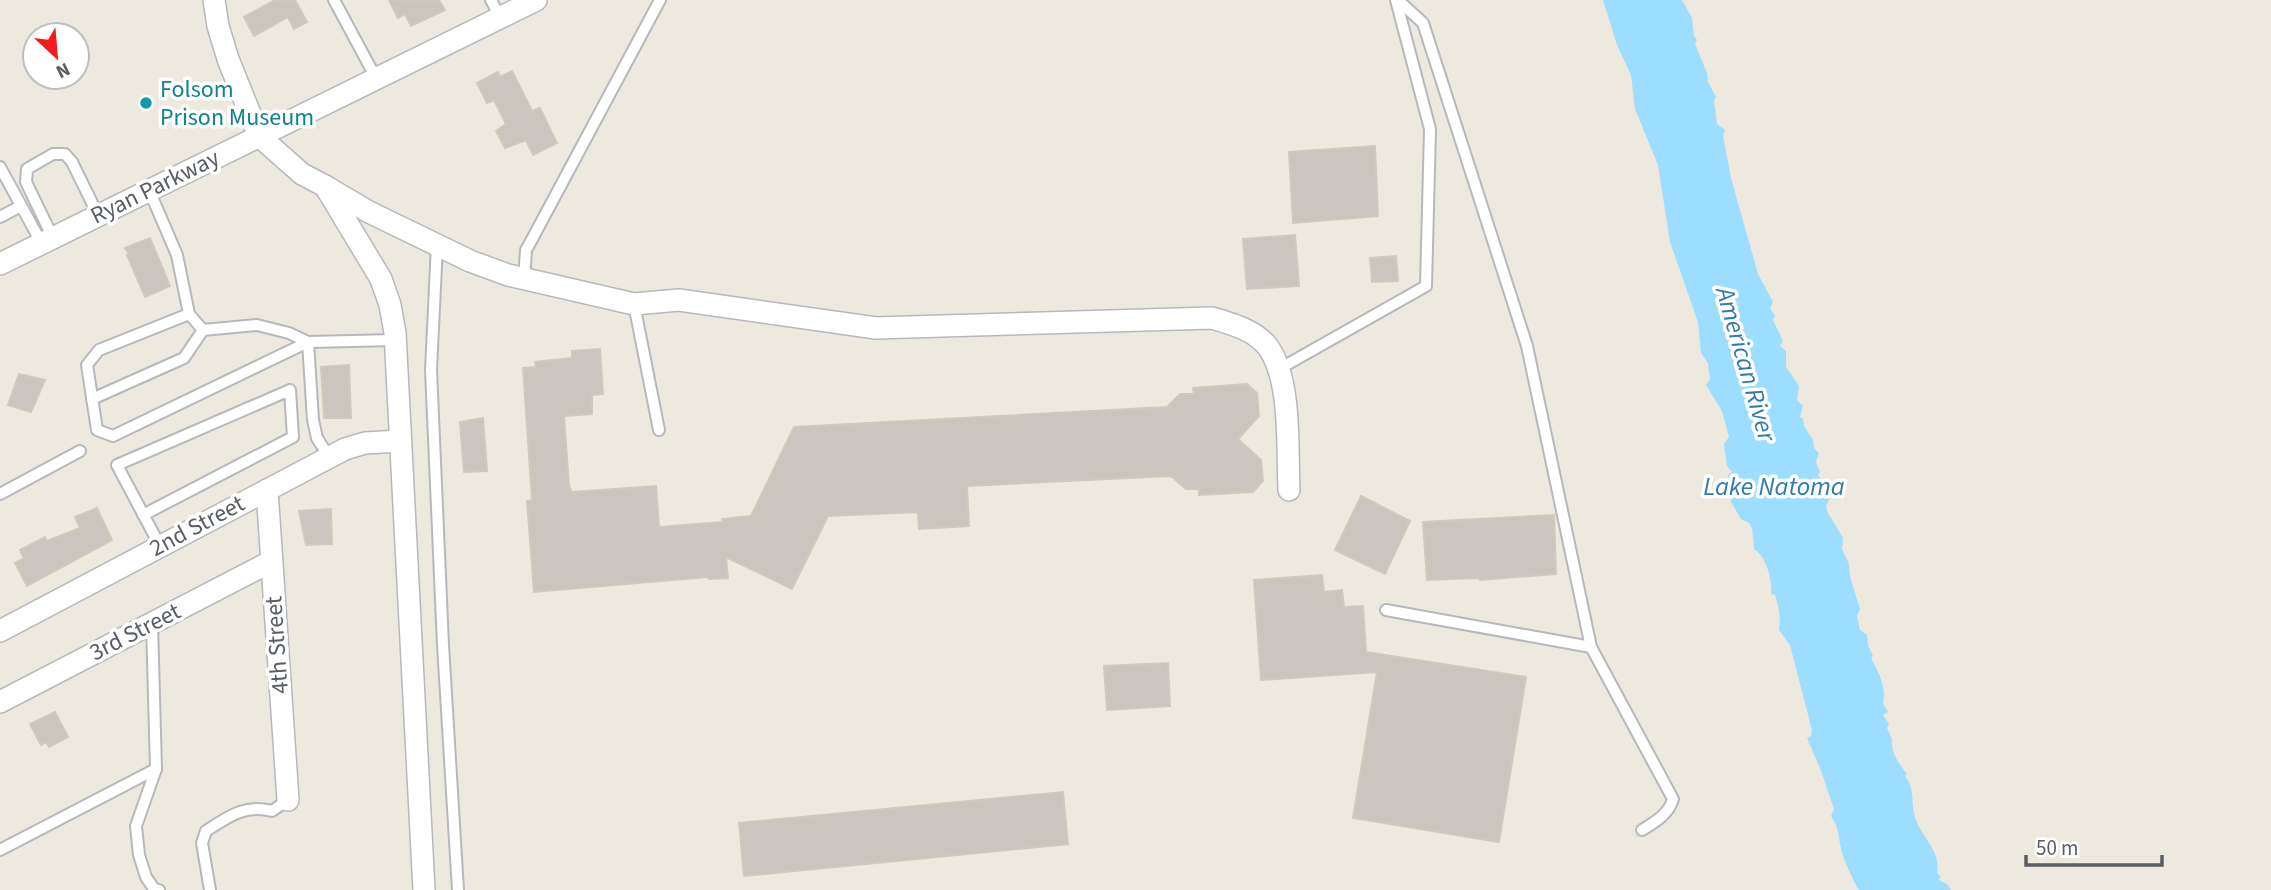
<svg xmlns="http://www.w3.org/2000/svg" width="2271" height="890" font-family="'Source Sans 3',sans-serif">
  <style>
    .water { fill: #9dddff }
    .building { fill: #cac5be; stroke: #d2c9bd; stroke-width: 2 }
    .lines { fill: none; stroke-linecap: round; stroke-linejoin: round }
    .lane-casing { stroke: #b5b9bd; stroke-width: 14 }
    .street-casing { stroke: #b5b9bd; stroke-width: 24 }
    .lane { stroke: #fff; stroke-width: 10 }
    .street { stroke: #fff; stroke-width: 21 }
    .culture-dot { fill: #0f9aa8; stroke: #fff; stroke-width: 2.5 }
    .labels { text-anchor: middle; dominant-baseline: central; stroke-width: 7; stroke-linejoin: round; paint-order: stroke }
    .culture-label { font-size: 24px; fill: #0d838f; stroke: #fff; text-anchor: start }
    .street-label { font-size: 24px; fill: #585d62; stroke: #fff }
    .water-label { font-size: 26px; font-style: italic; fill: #307ab0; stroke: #fff }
  </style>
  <rect width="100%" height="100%" fill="#ede9df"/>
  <path class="water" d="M 1603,0 L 1682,0 L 1692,18 L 1694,36 L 1697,40 L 1695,44 L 1707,73 L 1708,82 L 1716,97 L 1714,101 L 1717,124 L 1725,130 L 1723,136 L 1731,178 L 1758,274 L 1773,302 L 1770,308 L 1775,316 L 1773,320 L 1783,341 L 1780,346 L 1786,351 L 1786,367 L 1799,386 L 1797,400 L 1803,406 L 1800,417 L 1803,419 L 1804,426 L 1813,440 L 1814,448 L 1819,453 L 1816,462 L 1820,472 L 1818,475 L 1824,483 L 1824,492 L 1830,498 L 1826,506 L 1827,511 L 1843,538 L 1842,549 L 1849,564 L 1850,577 L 1860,609 L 1857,616 L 1860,630 L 1867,635 L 1868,645 L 1873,656 L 1871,658 C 1878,671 1887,687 1883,703 L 1888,712 L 1883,715 L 1889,724 L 1887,728 L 1892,739 C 1890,751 1899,764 1907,774 L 1905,776 C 1915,790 1911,797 1914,813 C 1918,835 1942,850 1937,873 L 1941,877 L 1938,879 L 1948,885 L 1951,890 L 1859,890 C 1856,887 1841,854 1841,848 C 1838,836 1839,827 1831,816 L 1834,809 L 1820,768 L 1807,738 L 1811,736 L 1812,730 L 1790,645 L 1779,630 C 1781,617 1779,608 1775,595 L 1771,594 C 1773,581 1766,556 1754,549 L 1752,528 L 1749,523 L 1741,519 L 1731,502 L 1728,475 L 1732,472 L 1727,466 L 1724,444 L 1729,437 L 1722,411 L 1706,385 L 1710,379 L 1708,363 L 1701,353 L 1698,322 L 1670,242 L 1658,165 L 1635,109 L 1631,75 L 1617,45 Z"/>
  <g class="building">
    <path d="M 275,0 L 295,0 L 307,22 L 294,29 L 288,17 L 254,36 L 244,17 Z"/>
    <path d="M 389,0 L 439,0 L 445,10 L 411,26 L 405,14 L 398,18 Z"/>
    <path d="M 512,71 L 532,111 L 540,108 L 557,143 L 533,155 L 526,140 L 505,148 L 496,131 L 506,124 L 494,100 L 487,103 L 477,83 L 498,72 L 500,77 Z"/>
    <path d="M 1375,146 L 1378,216 L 1293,223 L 1289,152 Z"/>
    <path d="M 1295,235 L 1299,286 L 1247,289 L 1243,239 Z"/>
    <path d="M 150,238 L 170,286 L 145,297 L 127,255 L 129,254 L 125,248 Z"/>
    <path d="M 1396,256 L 1398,281 L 1372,282 L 1370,258 Z"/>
    <path d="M 600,349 L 603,394 L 592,395 L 592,414 L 564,416 L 569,486 L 572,492 L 656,486 L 659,527 L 723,522 L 722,519 L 751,516 L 794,427 L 1167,407 L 1180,394 L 1194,394 L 1193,388 L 1247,384 L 1257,393 L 1259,416 L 1238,439 L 1261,460 L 1263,481 L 1253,492 L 1199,495 L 1199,489 L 1186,489 L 1171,476 L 967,486 L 969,526 L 919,529 L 918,512 L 828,516 L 792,589 L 726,557 L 728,578 L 709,579 L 708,577 L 534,592 L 527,501 L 532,500 L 523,368 L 536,367 L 535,362 L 572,358 L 572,351 Z"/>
    <path d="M 349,365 L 351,418 L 324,418 L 321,367 Z"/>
    <path d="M 19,374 L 45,380 L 31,412 L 8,405 Z"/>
    <path d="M 483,418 L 487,471 L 464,472 L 460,422 Z"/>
    <path d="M 1361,496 L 1410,521 L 1385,574 L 1335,550 Z"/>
    <path d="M 97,508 L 112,540 L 27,586 L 15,563 L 24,558 L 20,550 L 45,537 L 47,541 L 80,528 L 75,517 Z"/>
    <path d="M 331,509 L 332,544 L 306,545 L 299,511 Z"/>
    <path d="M 1554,515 L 1556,574 L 1480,580 L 1479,578 L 1427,580 L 1423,522 Z"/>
    <path d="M 1322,575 L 1324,592 L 1342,590 L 1344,607 L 1363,606 L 1366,652 L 1526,677 L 1499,842 L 1353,818 L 1377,672 L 1261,680 L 1254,580 Z"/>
    <path d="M 1168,663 L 1170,706 L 1107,710 L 1104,666 Z"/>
    <path d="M 55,712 L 68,737 L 49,747 L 46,742 L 41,745 L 30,724 Z"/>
    <path d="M 1063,792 L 1068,844 L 744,876 L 739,823 Z"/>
  </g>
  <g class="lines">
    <g class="lane-casing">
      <g id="lane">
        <path d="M 334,0 L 376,78"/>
        <path d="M 491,0 L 500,17"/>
        <path d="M 1398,0 L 1423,23 L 1527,346 L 1591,647 L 1673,799 C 1669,814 1655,822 1642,830"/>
        <path d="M 0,167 L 42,244"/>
        <path d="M 149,190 L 177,255 L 189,314 L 203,330 L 257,325 L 289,333 L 308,342"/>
        <path d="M 0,217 L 21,206"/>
        <path d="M 53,238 L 26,182 L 27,169 L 53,154 L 65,154 L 72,162 L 98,215"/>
        <path d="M 437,245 L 431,370 L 443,645 L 458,890"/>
        <path d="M 524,279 L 526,250 L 530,243 L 660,0"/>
        <path d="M 634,304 L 659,430"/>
        <path d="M 189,314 L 99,350 L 87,365 L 97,430 L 113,436 L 308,342 L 395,340"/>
        <path d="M 308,342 L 313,420 L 317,438 L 329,457"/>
        <path d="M 1279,369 L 1426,286 L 1430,129 L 1396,0"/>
        <path d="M 92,399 L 184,358 L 203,330"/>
        <path d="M 0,494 L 80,451"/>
        <path d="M 143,515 L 293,437 L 290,390 L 117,465 L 160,546"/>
        <path d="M 1386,610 L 1591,647"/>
        <path d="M 156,769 L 136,826 L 139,855 L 146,877 L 154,889 L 159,890"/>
        <path d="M 0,850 L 156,769 L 152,623"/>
        <path d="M 210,890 L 202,843 L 206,831 C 228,817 244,804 272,811 L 288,800"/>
      </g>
    </g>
    <g class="street-casing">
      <g id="street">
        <path d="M 214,0 L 218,26 L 228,59 L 259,136 L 302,174 L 325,186 L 381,279 L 390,305 L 395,333 L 424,890"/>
        <path d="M 325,186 L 369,212 L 470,261 L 508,275 L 634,304 L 679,300 L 876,328 L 1212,318 C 1232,324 1255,330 1268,347 C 1292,380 1287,450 1289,490"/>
        <path d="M 0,264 L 536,0"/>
        <path d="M 267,490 L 288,800"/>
        <path d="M 0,631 L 345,449 L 365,443 L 400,441"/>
        <path d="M 0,702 L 270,562"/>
      </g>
    </g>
    <use href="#lane" class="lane"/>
    <use href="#street" class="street"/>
  </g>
  <circle class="culture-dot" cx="146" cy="103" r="7"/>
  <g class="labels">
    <g class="culture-label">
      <text x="160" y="89">Folsom<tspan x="160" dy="28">Prison Museum</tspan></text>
    </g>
    <g class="street-label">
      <text transform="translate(155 187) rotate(-26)">Ryan Parkway</text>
      <text transform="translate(197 526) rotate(-28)">2nd Street</text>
      <text transform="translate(135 632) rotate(-27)">3rd Street</text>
      <text transform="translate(277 645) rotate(-94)">4th Street</text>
    </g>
    <g class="water-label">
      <text transform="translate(1746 364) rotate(74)">American River</text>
      <text x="1774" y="486">Lake Natoma</text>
    </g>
  </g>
  <g transform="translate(56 56) rotate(154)"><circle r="33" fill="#ffffff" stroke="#bcbec0" stroke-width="2"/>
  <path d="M0-5L12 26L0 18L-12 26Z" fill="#f8191b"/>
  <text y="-10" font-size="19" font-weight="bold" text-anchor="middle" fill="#585d62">N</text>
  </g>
  <path d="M2026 855v10h136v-10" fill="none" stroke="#585d62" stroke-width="3.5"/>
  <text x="2036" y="855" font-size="21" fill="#585d62" stroke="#ffffff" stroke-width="5" paint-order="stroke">50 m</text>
</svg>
